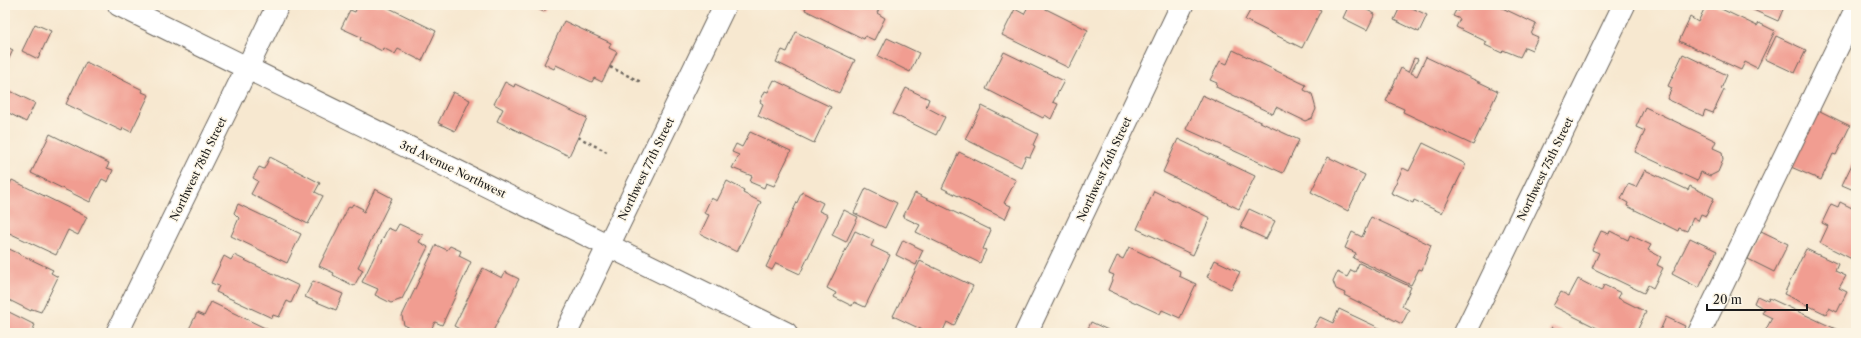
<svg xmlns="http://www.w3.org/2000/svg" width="1861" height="338" font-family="'Libre Caslon Text',serif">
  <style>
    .building { fill: #f19d91 }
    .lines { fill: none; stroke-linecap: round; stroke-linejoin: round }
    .minor-casing { stroke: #69635b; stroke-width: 24 }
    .path { stroke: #69635b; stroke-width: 2.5; stroke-dasharray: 3 3; stroke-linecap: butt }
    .minor { stroke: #fff; stroke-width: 22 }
    .labels { text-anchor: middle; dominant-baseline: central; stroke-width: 3; stroke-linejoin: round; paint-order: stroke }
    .street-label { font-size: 11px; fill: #1c1c1c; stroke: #fcf5e5 }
  </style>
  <rect width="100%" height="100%" fill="#fcf5e5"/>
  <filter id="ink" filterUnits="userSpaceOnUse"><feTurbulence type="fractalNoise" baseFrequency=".025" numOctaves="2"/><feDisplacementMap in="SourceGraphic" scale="8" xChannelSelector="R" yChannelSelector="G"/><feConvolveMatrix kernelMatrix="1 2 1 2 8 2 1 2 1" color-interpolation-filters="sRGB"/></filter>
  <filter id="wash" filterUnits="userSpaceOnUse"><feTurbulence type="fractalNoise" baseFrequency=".012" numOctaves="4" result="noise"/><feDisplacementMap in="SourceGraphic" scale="16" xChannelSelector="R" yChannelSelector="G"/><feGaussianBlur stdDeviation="0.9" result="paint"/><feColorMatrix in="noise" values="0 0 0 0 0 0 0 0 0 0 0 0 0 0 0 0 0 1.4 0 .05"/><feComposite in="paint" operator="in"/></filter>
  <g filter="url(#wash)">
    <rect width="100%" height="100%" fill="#f7e8d0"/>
    <g id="blocks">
      <g class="building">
        <path d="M 358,5 L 383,5 L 436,31 L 422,61 L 398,49 L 395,54 L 383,48 L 382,51 L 360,40 L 361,37 L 341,28 L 350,10 L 355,12 Z"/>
        <path d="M 529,5 L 548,5 L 544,12 Z"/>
        <path d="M 807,5 L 881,5 L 877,13 L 885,18 L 874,40 L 865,36 L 864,39 L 805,10 Z"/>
        <path d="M 1029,5 L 1038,5 L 1088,30 L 1069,68 L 1002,35 L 1015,9 L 1024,14 Z"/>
        <path d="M 1243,5 L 1311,5 L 1321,10 L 1302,48 L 1245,20 L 1251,9 Z"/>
        <path d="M 1349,5 L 1357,5 L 1375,14 L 1367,30 L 1343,18 Z"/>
        <path d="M 1401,5 L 1406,5 L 1427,15 L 1419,32 L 1394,20 Z"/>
        <path d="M 1462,5 L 1470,7 L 1472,5 L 1496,5 L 1536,24 L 1531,34 L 1538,37 L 1532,50 L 1525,47 L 1520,57 L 1503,50 L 1502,53 L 1485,45 L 1487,42 L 1456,27 L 1460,19 L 1453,16 L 1456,10 L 1459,11 Z"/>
        <path d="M 1706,5 L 1713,5 L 1757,26 L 1759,23 L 1775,31 L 1757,68 L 1745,62 L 1741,70 L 1679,41 L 1690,17 L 1698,22 Z"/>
        <path d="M 1742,5 L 1785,5 L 1778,21 Z"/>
        <path d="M 564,21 L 611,43 L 609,48 L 617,52 L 602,82 L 594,78 L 592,82 L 556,65 L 554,69 L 544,64 Z"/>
        <path d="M 35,24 L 51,31 L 38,59 L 22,51 Z"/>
        <path d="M 796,32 L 855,60 L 839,93 L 776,62 L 782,50 L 787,52 Z"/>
        <path d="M 1776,36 L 1806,50 L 1795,73 L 1765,59 Z"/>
        <path d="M 887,38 L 919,53 L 910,72 L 878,56 Z"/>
        <path d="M 5,46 L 13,50 L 5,67 Z"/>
        <path d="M 1233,50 L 1306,85 L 1304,90 L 1312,94 L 1316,109 L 1312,118 L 1305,121 L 1276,107 L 1273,114 L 1216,87 L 1217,83 L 1210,80 L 1220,61 L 1227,64 Z"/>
        <path d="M 1004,52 L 1064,81 L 1053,102 L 1058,104 L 1051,119 L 1045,115 L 1043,118 L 986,89 Z"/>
        <path d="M 1683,54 L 1727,75 L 1721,89 L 1724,90 L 1713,113 L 1705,110 L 1703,116 L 1667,99 L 1672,88 L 1668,86 Z"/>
        <path d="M 1426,57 L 1498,91 L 1473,145 L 1403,112 L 1404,109 L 1386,101 L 1401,68 L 1408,72 L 1414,58 L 1418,59 L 1411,73 L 1417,76 Z"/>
        <path d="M 86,62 L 143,90 L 142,92 L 149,95 L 131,132 L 123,128 L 122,131 L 66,104 Z"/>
        <path d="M 774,80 L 831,107 L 814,143 L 758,116 L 763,104 L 760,102 L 765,91 L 768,92 Z"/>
        <path d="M 505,82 L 514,87 L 515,84 L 587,118 L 569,156 L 497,121 L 503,109 L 494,104 Z"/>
        <path d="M 906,88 L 929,99 L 926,107 L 945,117 L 936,135 L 893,114 Z"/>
        <path d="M 6,89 L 35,103 L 26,122 L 5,111 Z"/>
        <path d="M 453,92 L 470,100 L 455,131 L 438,123 Z"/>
        <path d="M 1202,95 L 1299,140 L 1283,173 L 1186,129 Z"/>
        <path d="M 982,106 L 1038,134 L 1033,145 L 1035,146 L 1030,157 L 1026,156 L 1021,167 L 965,139 Z"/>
        <path d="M 1645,107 L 1716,141 L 1713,148 L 1722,152 L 1723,160 L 1718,172 L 1710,176 L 1701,172 L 1697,181 L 1635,152 L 1645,131 L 1636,127 Z"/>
        <path d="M 1814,108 L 1850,126 L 1836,155 L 1833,154 L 1821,180 L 1791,167 Z"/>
        <path d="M 750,132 L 791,151 L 774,186 L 766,183 L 764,188 L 750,182 L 752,176 L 732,168 L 739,155 L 732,152 L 736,144 L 742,147 Z"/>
        <path d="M 50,134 L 109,163 L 107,168 L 113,170 L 108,182 L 102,179 L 90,202 L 31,173 Z"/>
        <path d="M 1178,139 L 1255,176 L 1239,209 L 1163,172 Z"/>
        <path d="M 1423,143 L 1466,164 L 1442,213 L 1414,200 L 1413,203 L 1391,193 L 1403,168 L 1409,171 Z"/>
        <path d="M 959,152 L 1016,180 L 1004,203 L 1011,206 L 1005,219 L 942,188 Z"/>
        <path d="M 1856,156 L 1856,191 L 1842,185 Z"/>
        <path d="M 270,157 L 320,183 L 315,192 L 323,196 L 308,224 L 251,194 L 258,181 L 253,178 L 259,167 L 264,169 Z"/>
        <path d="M 1328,157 L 1365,175 L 1348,211 L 1311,192 Z"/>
        <path d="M 1645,170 L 1688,190 L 1690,186 L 1714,198 L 1706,216 L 1701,214 L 1698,221 L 1693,218 L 1687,231 L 1679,228 L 1678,231 L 1627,206 L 1628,203 L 1621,199 L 1628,184 L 1636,187 Z"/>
        <path d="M 12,180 L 87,217 L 78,235 L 68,230 L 56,255 L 5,231 L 5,184 L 9,186 Z"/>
        <path d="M 727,181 L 744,190 L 743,193 L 761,202 L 737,252 L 700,234 L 709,215 L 704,213 L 711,198 L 717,201 Z"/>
        <path d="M 866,188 L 897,203 L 885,228 L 854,213 Z"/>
        <path d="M 375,189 L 392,198 L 358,267 L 363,270 L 354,286 L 333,275 L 334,273 L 319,266 L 349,206 L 351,207 L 353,204 L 363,209 L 362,211 L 364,212 Z"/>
        <path d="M 1154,191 L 1210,218 L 1193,255 L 1137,229 Z"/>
        <path d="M 802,192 L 823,203 L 819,211 L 828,215 L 800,274 L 776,263 L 772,270 L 766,267 Z"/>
        <path d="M 915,193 L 991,230 L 983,249 L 986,250 L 980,263 L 916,232 L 920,225 L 903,217 Z"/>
        <path d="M 1840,202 L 1856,210 L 1856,261 L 1820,243 L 1828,226 L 1822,223 L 1831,204 L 1838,207 Z"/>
        <path d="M 238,204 L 301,234 L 287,263 L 231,236 L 239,218 L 234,213 Z"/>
        <path d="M 1249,209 L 1275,221 L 1266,239 L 1240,227 Z"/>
        <path d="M 844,210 L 858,217 L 846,242 L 832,235 Z"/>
        <path d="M 1371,217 L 1431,245 L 1422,270 L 1419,269 L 1411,285 L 1353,258 L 1356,253 L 1345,248 L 1352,232 L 1362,237 Z"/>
        <path d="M 399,224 L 423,235 L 419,242 L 428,247 L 402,299 L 391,303 L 375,295 L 378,289 L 362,282 L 388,228 L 395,231 Z"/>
        <path d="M 855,231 L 874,240 L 871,246 L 890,255 L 865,307 L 854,302 L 852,306 L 834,297 L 836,293 L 827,288 Z"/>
        <path d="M 1601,231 L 1609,234 L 1610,231 L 1628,240 L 1630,235 L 1651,245 L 1648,250 L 1661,257 L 1657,265 L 1663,268 L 1653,288 L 1648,285 L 1644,293 L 1592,268 L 1599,253 L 1592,250 Z"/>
        <path d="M 1761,231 L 1788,244 L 1774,272 L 1748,259 Z"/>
        <path d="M 1690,238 L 1717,251 L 1699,288 L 1672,274 Z"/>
        <path d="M 903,240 L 923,250 L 916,265 L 896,255 Z"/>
        <path d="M 436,245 L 447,250 L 450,246 L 461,251 L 459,256 L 471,262 L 442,325 L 435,322 L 429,333 L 421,333 L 404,325 L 402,316 Z"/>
        <path d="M 5,247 L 53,270 L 51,273 L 58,277 L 41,312 L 32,309 L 31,311 L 5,298 Z"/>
        <path d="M 1129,247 L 1180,271 L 1179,276 L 1196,284 L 1180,318 L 1162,310 L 1160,314 L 1108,290 L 1114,275 L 1109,273 L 1117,256 L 1123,259 Z"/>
        <path d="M 1806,249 L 1838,264 L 1835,271 L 1846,276 L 1839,288 L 1847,292 L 1837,312 L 1829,308 L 1826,314 L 1784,294 Z"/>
        <path d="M 234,255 L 299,286 L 291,303 L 287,301 L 279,317 L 273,315 L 272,318 L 216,292 L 219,286 L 211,283 L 224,256 L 231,260 Z"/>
        <path d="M 1215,260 L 1240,272 L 1231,289 L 1207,277 Z"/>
        <path d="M 920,261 L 973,286 L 954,326 L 947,322 L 942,333 L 929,333 L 893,316 Z"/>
        <path d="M 1359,263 L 1411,287 L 1402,306 L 1409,310 L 1402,324 L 1344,295 L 1345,293 L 1336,289 L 1333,281 L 1337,272 L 1347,277 L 1351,270 L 1355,272 Z"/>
        <path d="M 483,268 L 502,278 L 505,272 L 519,279 L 492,333 L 467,333 L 454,326 Z"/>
        <path d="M 1578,279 L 1601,291 L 1604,285 L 1621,293 L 1618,298 L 1646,312 L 1636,333 L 1629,333 L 1621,329 L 1618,333 L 1607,333 L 1553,306 L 1561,292 L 1569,296 Z"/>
        <path d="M 313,281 L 343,294 L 336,310 L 305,297 Z"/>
        <path d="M 1757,296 L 1768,301 L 1769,298 L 1838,330 L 1837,333 L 1764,333 L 1772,318 L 1762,313 L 1764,309 L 1754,303 Z"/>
        <path d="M 211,302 L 267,329 L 266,331 L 270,333 L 187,333 L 197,313 L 204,316 Z"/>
        <path d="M 1339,309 L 1390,333 L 1316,333 L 1312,331 L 1320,317 L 1333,323 Z"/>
        <path d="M 5,310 L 35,325 L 31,333 L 5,333 Z"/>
        <path d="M 1666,317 L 1685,326 L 1682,333 L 1659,333 Z"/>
        <path d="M 1091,322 L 1108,330 L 1107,333 L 1086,333 Z"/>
        <path d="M 1552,327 L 1566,333 L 1549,333 Z"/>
      </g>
    </g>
  </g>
  <g filter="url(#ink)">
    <use href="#blocks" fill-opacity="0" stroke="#69635b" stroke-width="1"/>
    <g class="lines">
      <g class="minor-casing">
        <g id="minor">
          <path d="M 119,5 L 786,333"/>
          <path d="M 117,333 L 278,5"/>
          <path d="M 566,333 L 725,5"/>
          <path d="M 1026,333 L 1182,5"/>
          <path d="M 1465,333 L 1624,5"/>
          <path d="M 1699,333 L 1856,9"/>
        </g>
      </g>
      <g class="path">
        <path d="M 610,67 L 641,82"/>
        <path d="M 578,137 L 607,152"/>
      </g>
      <use href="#minor" class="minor"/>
    </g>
  </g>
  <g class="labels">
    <g class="street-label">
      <text transform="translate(198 169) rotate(-64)">Northwest 78th Street</text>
      <text transform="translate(453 169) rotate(26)">3rd Avenue Northwest</text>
      <text transform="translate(646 169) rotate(-64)">Northwest 77th Street</text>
      <text transform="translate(1104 169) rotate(-65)">Northwest 76th Street</text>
      <text transform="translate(1545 169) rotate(-64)">Northwest 75th Street</text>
    </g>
  </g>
  <rect width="1861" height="338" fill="none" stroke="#fcf5e5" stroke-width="20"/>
  <path d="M1707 304v6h100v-6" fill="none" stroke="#1c1c1c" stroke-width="2"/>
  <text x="1713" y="304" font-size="12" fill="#1c1c1c" stroke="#fcf5e5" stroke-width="3" paint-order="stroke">20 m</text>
</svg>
